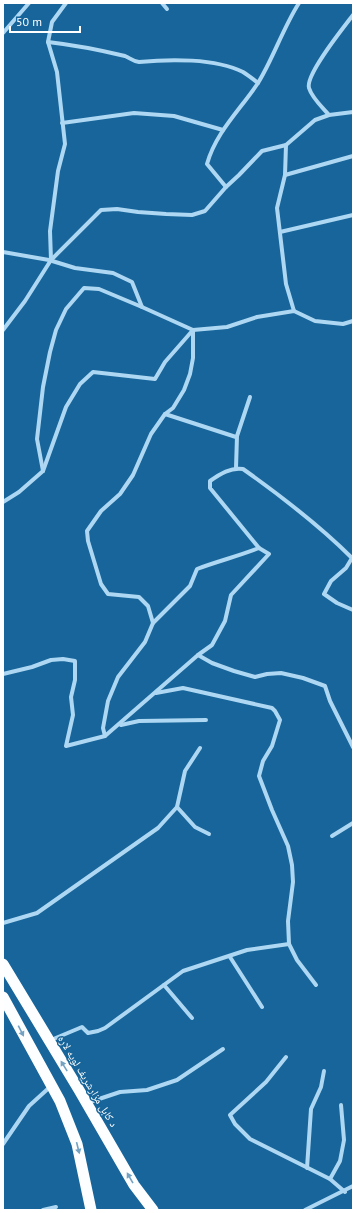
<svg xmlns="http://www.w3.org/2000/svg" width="356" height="1213" font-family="'PT Sans','Noto Naskh Arabic',sans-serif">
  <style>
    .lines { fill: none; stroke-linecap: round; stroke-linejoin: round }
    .minor { stroke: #add7f2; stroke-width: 4 }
    .trunk { stroke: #fcfeff; stroke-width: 11 }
    .oneway { fill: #73a2c2 }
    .labels { text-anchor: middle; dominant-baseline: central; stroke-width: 3; stroke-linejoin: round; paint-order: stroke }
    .street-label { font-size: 11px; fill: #fff; stroke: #17659a }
  </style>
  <rect width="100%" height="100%" fill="#17659a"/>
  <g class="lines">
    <g class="minor">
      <path d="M 162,3 L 167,9"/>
      <path d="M 3,33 L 29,3"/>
      <path d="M 48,42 C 74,45 100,50 125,56 C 130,58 132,61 139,62 C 169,59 215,58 243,72 C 248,75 253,79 258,83"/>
      <path d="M 329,115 C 322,107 312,98 309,88 C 305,75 344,27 353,15"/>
      <path d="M 62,123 L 134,113 L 174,116 L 223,130"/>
      <path d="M 286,145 L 285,175 L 277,208 L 286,284 L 294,311"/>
      <path d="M 285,175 L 353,156"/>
      <path d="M 226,187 L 207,164 C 216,132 240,110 258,83 C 273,59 283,28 299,3"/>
      <path d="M 280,232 L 353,215"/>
      <path d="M 3,252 L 49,260 L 75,268 L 113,273 L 132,282 L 142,307"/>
      <path d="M 51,260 L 50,231 L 58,171 L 65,144 L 57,72 L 48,42 L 52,22 L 66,3"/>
      <path d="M 3,330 L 25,301 L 51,260 L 101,210 L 117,209 L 138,212 L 166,214 L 192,215 L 205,211 L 226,187 L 239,175 L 262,151 L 286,145 L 315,120 L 329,115 L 353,112"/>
      <path d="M 165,414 L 236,437"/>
      <path d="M 236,468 L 237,436 L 250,397"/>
      <path d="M 43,471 L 37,439 L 43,387 L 50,352 L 56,330 L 66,309 L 84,288 L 99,289 L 142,307 L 193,330 L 227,327 L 257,317 L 294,311 L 315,321 L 343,324 L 353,321"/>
      <path d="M 3,502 L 19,492 L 43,471 L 66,407 L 80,384 L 93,372 L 155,379 L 165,362 L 193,330"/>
      <path d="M 153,623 L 190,586 L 197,569 C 218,561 239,556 259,548"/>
      <path d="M 198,655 L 212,663 L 234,671 L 255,677 L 267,674 L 281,673 L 303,678 L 325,686 L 330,701 L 353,747"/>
      <path d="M 3,674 L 32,667 L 51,660 L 63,659 L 75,661 L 75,680 L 71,697 L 73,715 L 66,746 L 105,736 L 198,655 L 212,645 L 225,621 L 231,595 L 269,554 L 259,548 L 210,488 L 210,481 C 220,474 231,467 243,469 C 281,496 319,525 352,558 L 346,568 L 331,581 L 324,594 L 337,603 L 353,610"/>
      <path d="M 156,693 L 183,688 L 272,708 L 275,711 L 280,720 L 272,746 L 263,761 L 259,776 L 272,810 L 288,846 L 292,865 L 293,882 L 288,921 L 289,944 L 297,960 L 316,985"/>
      <path d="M 121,725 L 139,721 L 206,720"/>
      <path d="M 105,736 L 103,728 L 108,701 L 118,677 L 145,642 L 153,623 L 148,606 L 139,597 L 108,594 L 101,584 L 88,541 L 87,531 L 101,511 L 120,494 L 133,475 L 151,434 L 165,414 L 173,408 L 184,390 L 190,374 L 193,358 L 193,330"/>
      <path d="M 177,807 L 195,827 L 209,834"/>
      <path d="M 332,836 L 353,823"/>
      <path d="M 3,923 L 37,913 L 158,828 L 177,807 L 185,771 L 200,748"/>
      <path d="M 230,957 L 262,1007"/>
      <path d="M 164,985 L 192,1018"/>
      <path d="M 51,1040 L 82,1027 L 88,1033 L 98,1031 L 105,1028 L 183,971 L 247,950 L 289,944"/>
      <path d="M 286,1057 L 266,1082 L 230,1115 L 235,1124 L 250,1139 L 330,1179 L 345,1192"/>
      <path d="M 87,1103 L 120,1092 L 147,1090 L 177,1080 L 223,1049"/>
      <path d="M 3,1144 L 29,1106 L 51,1086"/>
      <path d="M 307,1168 L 311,1109 L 321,1087 L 324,1071"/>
      <path d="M 330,1179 L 340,1161 L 344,1140 L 341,1105"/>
      <path d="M 43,1210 L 56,1207"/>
      <path d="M 305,1210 L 353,1186"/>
    </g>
    <g class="trunk">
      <path d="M 3,964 L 79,1090 L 134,1185 L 153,1210"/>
      <path d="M 3,997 L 60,1101 L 77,1144 L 91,1210"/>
    </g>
  </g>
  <defs><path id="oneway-solid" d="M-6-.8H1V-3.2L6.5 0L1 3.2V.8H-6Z"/></defs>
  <g class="oneway">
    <use href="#oneway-solid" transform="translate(21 1031) rotate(63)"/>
    <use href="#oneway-solid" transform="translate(64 1066) rotate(-122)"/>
    <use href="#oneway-solid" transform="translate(78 1148) rotate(76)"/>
    <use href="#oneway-solid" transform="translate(130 1178) rotate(-120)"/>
  </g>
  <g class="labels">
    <g class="street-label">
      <text transform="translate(88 1081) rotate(59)">د کابل مزارشریف لویه لاره</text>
    </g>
  </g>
  <rect width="356" height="1213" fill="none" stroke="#ffffff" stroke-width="8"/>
  <path d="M10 26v6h70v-6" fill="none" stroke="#ffffff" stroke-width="2"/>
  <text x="16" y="26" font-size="12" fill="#ffffff" stroke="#17659a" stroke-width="3" paint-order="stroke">50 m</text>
</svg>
